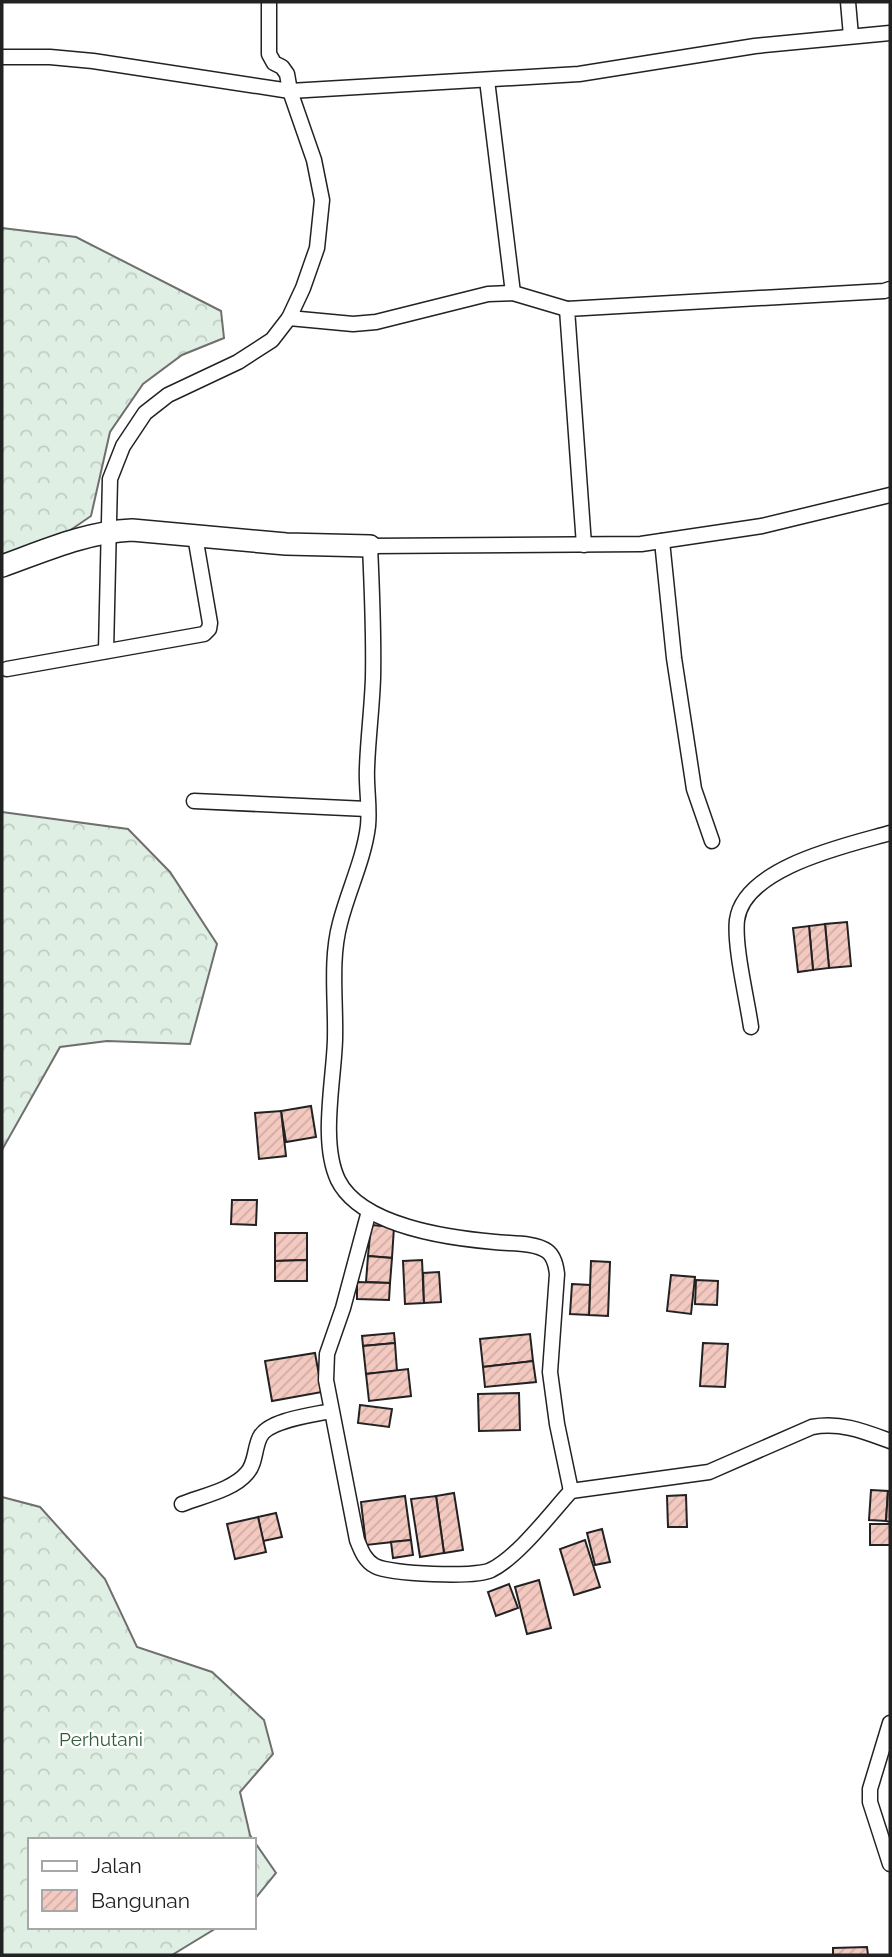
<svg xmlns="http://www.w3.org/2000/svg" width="892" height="1957" font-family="Raleway,sans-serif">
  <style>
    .forest { fill: url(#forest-crowns); stroke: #6f6f6f; stroke-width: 2 }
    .building { fill: url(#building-hatch); stroke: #222; stroke-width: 2 }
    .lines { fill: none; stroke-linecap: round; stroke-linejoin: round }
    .minor-casing { stroke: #222; stroke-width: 17 }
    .secondary-casing { stroke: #222; stroke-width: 24 }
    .minor { stroke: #fff; stroke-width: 14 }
    .secondary { stroke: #fff; stroke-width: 21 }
    .labels { text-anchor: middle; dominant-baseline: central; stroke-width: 5; stroke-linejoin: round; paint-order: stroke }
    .park-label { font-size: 19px; fill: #2f5e38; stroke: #fff }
  </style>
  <defs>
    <pattern id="forest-crowns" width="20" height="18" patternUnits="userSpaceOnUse" patternTransform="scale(1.75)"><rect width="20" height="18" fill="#e0efe3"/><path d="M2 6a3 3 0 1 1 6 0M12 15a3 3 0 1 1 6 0" fill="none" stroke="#c0cdc2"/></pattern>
    <pattern id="building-hatch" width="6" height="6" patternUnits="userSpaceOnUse" patternTransform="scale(1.75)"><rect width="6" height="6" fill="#f3c9c0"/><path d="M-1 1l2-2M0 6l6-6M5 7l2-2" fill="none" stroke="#d0aca5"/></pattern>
  </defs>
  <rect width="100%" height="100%" fill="#fff"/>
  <g class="forest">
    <path d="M 2,228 L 76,237 L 221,311 L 224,338 L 182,355 L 143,384 L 110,432 L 91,516 L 2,577 Z"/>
    <path d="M 2,812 L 128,829 L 170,872 L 217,944 L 190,1044 L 107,1041 L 60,1047 L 2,1150 Z"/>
    <path d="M 2,1497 L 40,1507 L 105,1579 L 137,1647 L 212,1672 L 264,1720 L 273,1754 L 240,1792 L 250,1835 L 253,1840 L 30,1840 L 30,1927 L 218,1927 L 172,1955 L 2,1955 Z"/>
    <path d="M 254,1841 L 276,1873 L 254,1900 Z"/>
  </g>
  <g class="building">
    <path d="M 847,922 L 851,966 L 829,968 L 825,924 Z"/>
    <path d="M 825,924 L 829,968 L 813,970 L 809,926 Z"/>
    <path d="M 809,926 L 813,970 L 798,972 L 793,928 Z"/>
    <path d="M 311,1106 L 316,1137 L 286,1142 L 281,1111 Z"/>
    <path d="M 281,1111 L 286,1156 L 259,1159 L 255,1113 Z"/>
    <path d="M 232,1200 L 257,1200 L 256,1225 L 231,1224 Z"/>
    <path d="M 371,1225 L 394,1227 L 392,1258 L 368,1256 Z"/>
    <path d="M 275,1233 L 307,1233 L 307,1260 L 275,1261 Z"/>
    <path d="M 368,1256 L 392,1258 L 390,1283 L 366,1282 Z"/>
    <path d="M 307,1260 L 307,1281 L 275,1281 L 275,1261 Z"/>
    <path d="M 422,1260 L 424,1303 L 405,1304 L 403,1261 Z"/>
    <path d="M 591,1261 L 610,1262 L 608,1316 L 589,1315 Z"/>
    <path d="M 439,1272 L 441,1302 L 424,1303 L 423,1273 Z"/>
    <path d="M 671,1275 L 695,1277 L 691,1314 L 667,1311 Z"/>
    <path d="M 696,1280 L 718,1281 L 717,1305 L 695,1304 Z"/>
    <path d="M 357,1282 L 390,1283 L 389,1300 L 357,1299 Z"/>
    <path d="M 572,1284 L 590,1285 L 589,1315 L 570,1314 Z"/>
    <path d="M 394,1333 L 395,1343 L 363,1346 L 362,1336 Z"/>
    <path d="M 530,1334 L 533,1361 L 483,1367 L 480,1339 Z"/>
    <path d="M 395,1343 L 397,1371 L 366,1374 L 363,1346 Z"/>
    <path d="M 703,1343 L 728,1344 L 725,1387 L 700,1386 Z"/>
    <path d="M 315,1353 L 322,1392 L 272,1401 L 265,1361 Z"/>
    <path d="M 533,1361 L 536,1382 L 485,1387 L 483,1367 Z"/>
    <path d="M 408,1369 L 411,1396 L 369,1401 L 366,1374 Z"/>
    <path d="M 519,1393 L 520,1430 L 479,1431 L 478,1394 Z"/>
    <path d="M 360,1405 L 392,1409 L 389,1427 L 358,1423 Z"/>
    <path d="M 871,1490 L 888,1491 L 886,1521 L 869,1520 Z"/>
    <path d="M 888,1491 L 890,1491 L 890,1522 L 886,1521 Z"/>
    <path d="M 454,1493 L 463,1550 L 444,1553 L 436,1496 Z"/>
    <path d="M 686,1495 L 687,1527 L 668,1527 L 667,1496 Z"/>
    <path d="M 405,1496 L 411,1540 L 366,1545 L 361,1502 Z"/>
    <path d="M 436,1496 L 444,1553 L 420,1557 L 411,1499 Z"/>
    <path d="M 276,1513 L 282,1537 L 263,1541 L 258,1517 Z"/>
    <path d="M 258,1517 L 266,1552 L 235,1559 L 227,1524 Z"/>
    <rect x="870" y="1524" width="20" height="21"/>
    <path d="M 602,1529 L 610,1562 L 595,1565 L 587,1533 Z"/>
    <path d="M 411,1540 L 413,1555 L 393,1558 L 391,1542 Z"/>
    <path d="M 585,1540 L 600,1587 L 574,1595 L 560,1549 Z"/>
    <path d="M 539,1580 L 551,1628 L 527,1634 L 515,1587 Z"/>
    <path d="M 509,1584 L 518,1608 L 496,1616 L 488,1592 Z"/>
    <path d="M 867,1947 L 868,1955 L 833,1955 L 833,1948 Z"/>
  </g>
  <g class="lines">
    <g class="minor-casing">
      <g id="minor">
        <path d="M 848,2 L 851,36"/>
        <path d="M 2,57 L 50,57 L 93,61 L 290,91 L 579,74 L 755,46 L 890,33"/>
        <path d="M 487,80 L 513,293"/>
        <path d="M 289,318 L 353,324 L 376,322 L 488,294 L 513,293 L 567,309"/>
        <path d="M 890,495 L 762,526 L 641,544 L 370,546 C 372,590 374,634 373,678 C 372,708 368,738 367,768 C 366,787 370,807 368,826 C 364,859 348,891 340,923 C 330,960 336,1001 335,1039 C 334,1080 320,1142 338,1180 C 361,1226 448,1238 495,1242 C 510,1244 534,1242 547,1251 C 554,1256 556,1265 557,1274 L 550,1372 L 557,1424 L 571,1491 L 709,1472 L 812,1427 C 841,1422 863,1431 890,1441"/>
        <path d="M 662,541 L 674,658 L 694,789 L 712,841"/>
        <path d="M 584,545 L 567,309 L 884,291 L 890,289"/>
        <path d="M 106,651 L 110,479 L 123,446 L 145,413 L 168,395 L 238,362 L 272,340 L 289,318 L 303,288 L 317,248 L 322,200 L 314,160 L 290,91 L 287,74 L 282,67 L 274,63 L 269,54 L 269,2"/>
        <path d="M 7,669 L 204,634 L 209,629 L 210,623 L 195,536"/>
        <path d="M 194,801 L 367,809"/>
        <path d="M 751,1027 C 747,999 734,946 737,920 C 744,867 848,845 890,833"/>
        <path d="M 369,1211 L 343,1308 L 327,1354 L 326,1380 L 357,1540 C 361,1550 365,1561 375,1566 C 390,1574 476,1578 491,1570 C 518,1557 550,1514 571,1491"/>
        <path d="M 182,1504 C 202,1496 233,1490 247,1473 C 256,1463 254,1449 260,1437 C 268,1420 313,1415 331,1411"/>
        <path d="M 890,1723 L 870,1789 L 870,1802 L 890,1864"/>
      </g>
    </g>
    <g class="secondary-casing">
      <path id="secondary" d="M 2,566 C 44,551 86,532 132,530 L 286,544 L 370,546"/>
    </g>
    <use href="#minor" class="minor"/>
    <use href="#secondary" class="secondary"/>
  </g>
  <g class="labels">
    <g class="park-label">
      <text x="101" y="1739">Perhutani</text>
    </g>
  </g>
  <rect width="892" height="1957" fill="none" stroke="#222222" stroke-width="7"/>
  <rect x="28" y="1838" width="228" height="91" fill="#ffffff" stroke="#a7a7a7" stroke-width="2"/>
  <rect x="42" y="1861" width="35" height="10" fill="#ffffff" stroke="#a7a7a7" stroke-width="2"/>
  <text x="91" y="1873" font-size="21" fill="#222222">Jalan</text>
  <rect x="42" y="1890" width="35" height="21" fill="url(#building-hatch)" stroke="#a7a7a7" stroke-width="2"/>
  <text x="91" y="1908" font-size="21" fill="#222222">Bangunan</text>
</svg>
